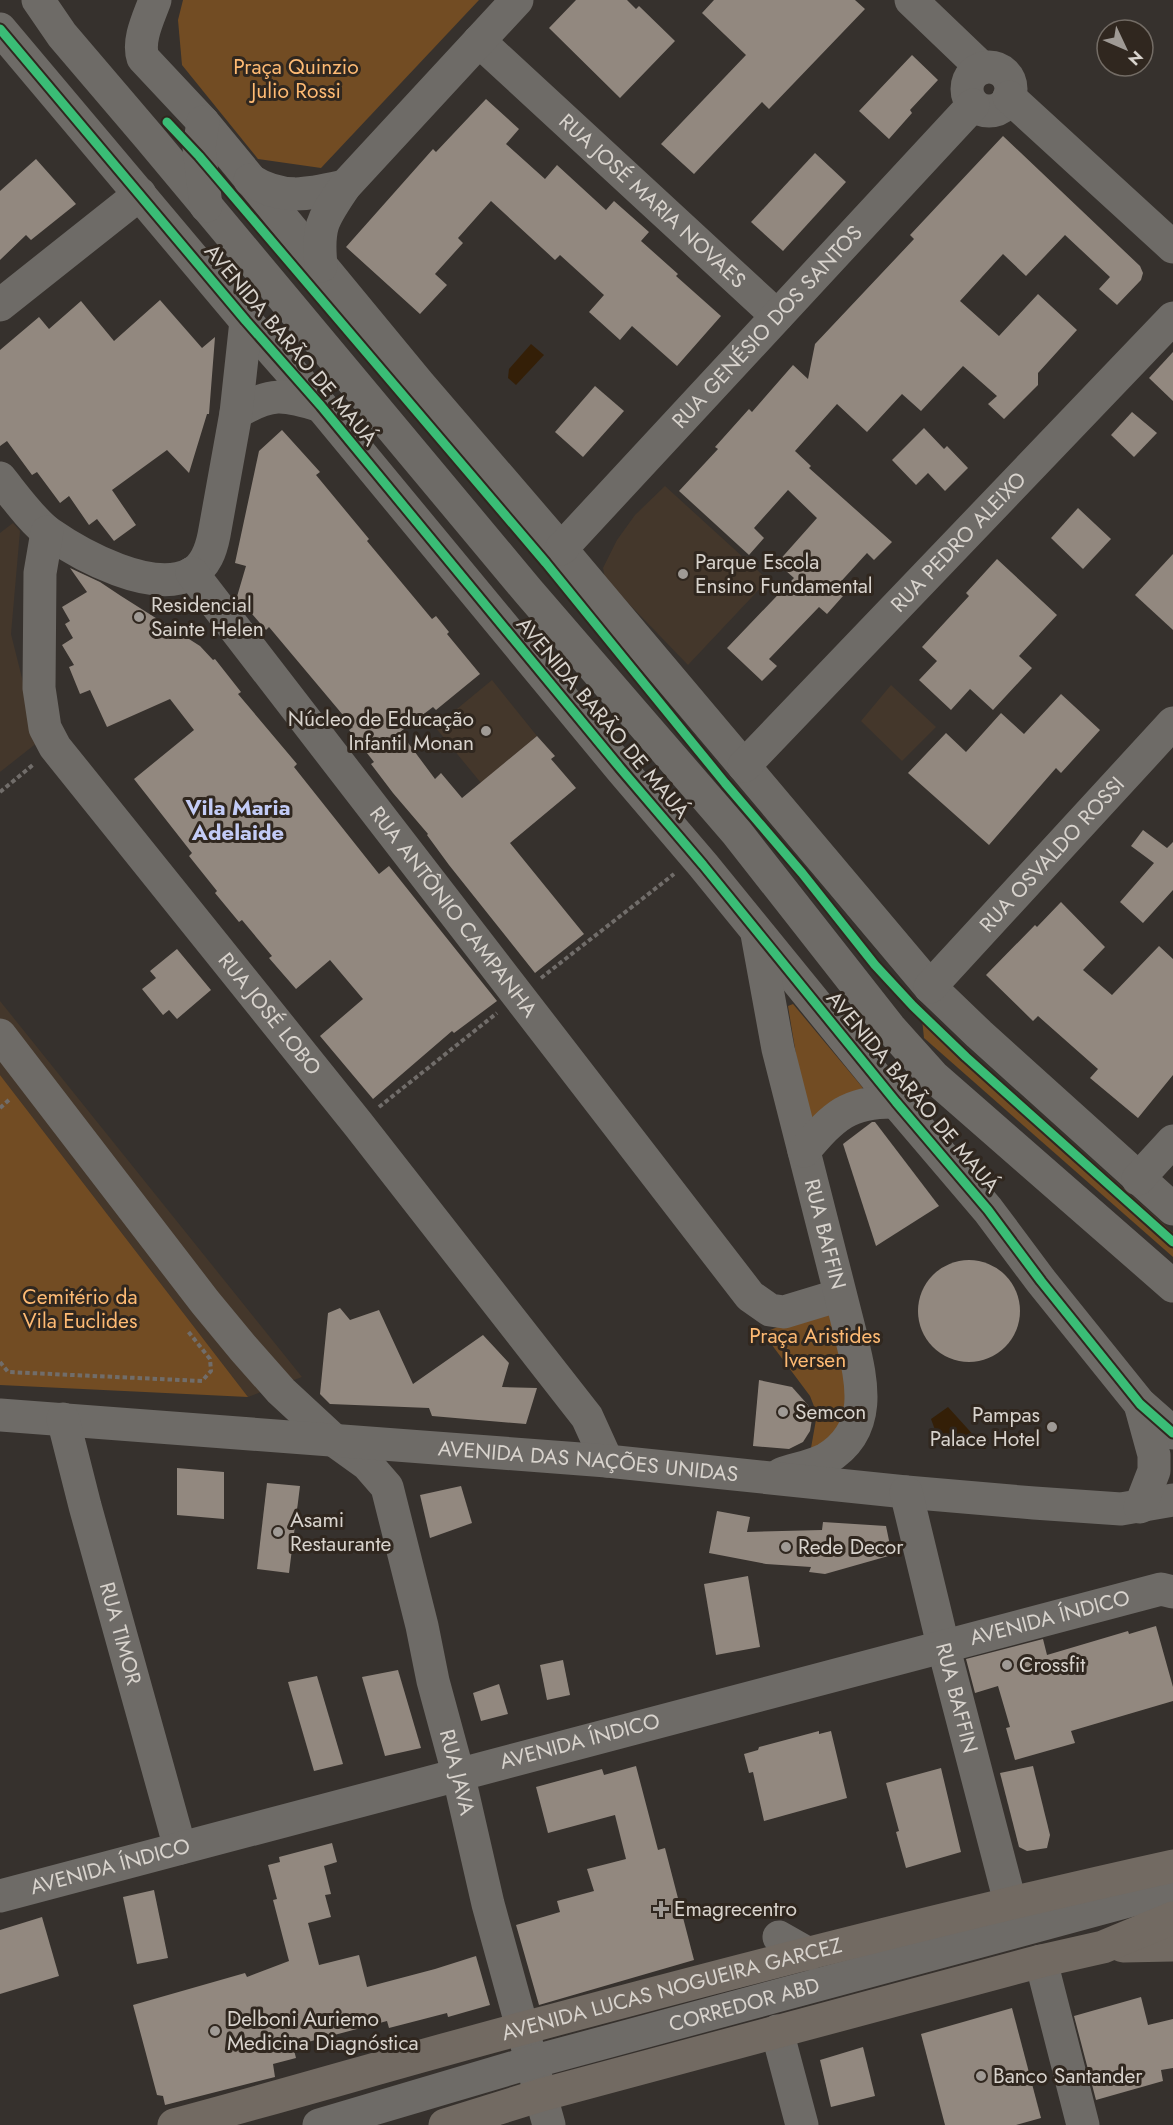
<svg xmlns="http://www.w3.org/2000/svg" width="1173" height="2125" font-family="Jost,sans-serif">
  <style>
    .built { fill: #44372b }
    .green { fill: #724c23 }
    .water { fill: #341f07 }
    .building { fill: #92887f }
    .lines { fill: none; stroke-linecap: round; stroke-linejoin: round }
    .path { stroke: #716d6a; stroke-width: 4; stroke-dasharray: 4.5 3; stroke-linecap: butt }
    .minor { stroke: #6e6b67; stroke-width: 33 }
    .major { stroke: #726a62; stroke-width: 33 }
    .cycleway-casing { stroke: #30271f; stroke-width: 13 }
    .cycleway { stroke: #3abd76; stroke-width: 9 }
    .poi-dot { fill: #9f9a95; stroke: #30271f; stroke-width: 2 }
    .labels { text-anchor: middle; dominant-baseline: central; stroke-width: 6; stroke-linejoin: round; paint-order: stroke }
    .park-label { font-size: 21px; fill: #feba73; stroke: #30271f }
    .street-label { font-size: 21px; fill: #d8d3cd; stroke: #30271f }
    .poi-label { font-size: 21px; fill: #d8d3cd; stroke: #30271f; text-anchor: start }
    .neighbourhood-label { font-size: 22px; font-weight: bold; fill: #c3ccf7; stroke: #30271f }
  </style>
  <rect width="100%" height="100%" fill="#36312d"/>
  <g class="built">
    <path d="M 665,486 L 768,580 L 688,665 L 605,579 L 603,568 L 617,540 L 635,515 Z"/>
    <path d="M 13,523 L 20,531 L 11,634 L 38,742 L 0,772 L 0,533 Z"/>
    <path d="M 492,680 L 537,736 L 481,783 L 435,727 Z"/>
    <path d="M 891,685 L 936,727 L 902,761 L 861,721 Z"/>
    <path d="M 0,1001 L 302,1377 L 248,1397 L 0,1075 Z"/>
  </g>
  <g class="green">
    <path d="M 183,0 L 479,0 L 321,168 L 258,159 L 182,65 L 178,20 Z"/>
    <path d="M 793,1004 L 863,1088 L 808,1128 L 788,1006 Z"/>
    <path d="M 921,1009 L 1173,1233 L 1173,1257 L 924,1038 Z"/>
    <path d="M 0,1075 L 248,1397 L 0,1385 Z"/>
    <path d="M 838,1302 L 853,1367 L 839,1440 L 811,1448 L 817,1414 L 810,1396 L 763,1333 Z"/>
  </g>
  <g class="water">
    <path d="M 531,344 L 544,355 L 516,385 L 508,378 L 509,369 Z"/>
    <path d="M 948,1407 L 986,1449 L 941,1446 L 931,1419 Z"/>
  </g>
  <g class="building">
    <path d="M 576,0 L 627,0 L 636,9 L 639,6 L 675,41 L 620,98 L 549,28 Z"/>
    <path d="M 714,0 L 855,0 L 865,9 L 769,109 L 762,102 L 694,174 L 661,144 L 746,55 L 702,13 Z"/>
    <path d="M 912,55 L 938,80 L 910,110 L 912,113 L 889,139 L 859,111 Z"/>
    <path d="M 486,99 L 519,129 L 506,144 L 545,179 L 557,165 L 606,210 L 614,201 L 649,232 L 641,241 L 678,274 L 676,276 L 721,316 L 677,366 L 632,326 L 620,340 L 589,312 L 604,295 L 560,255 L 555,260 L 491,201 L 458,238 L 463,243 L 435,274 L 447,285 L 420,314 L 346,247 L 433,149 L 436,152 Z"/>
    <path d="M 1003,136 L 1140,266 L 1143,273 L 1141,280 L 1117,305 L 1099,289 L 1110,277 L 1065,235 L 1026,276 L 1003,254 L 960,301 L 999,336 L 1038,294 L 1077,330 L 1038,373 L 1038,385 L 1004,419 L 988,404 L 997,396 L 963,366 L 921,411 L 902,394 L 867,432 L 837,404 L 795,451 L 811,466 L 809,468 L 892,542 L 874,560 L 867,553 L 835,588 L 843,596 L 827,614 L 819,607 L 769,659 L 777,666 L 762,681 L 727,648 L 794,578 L 777,563 L 817,518 L 788,490 L 754,528 L 764,538 L 749,555 L 679,491 L 718,449 L 715,447 L 749,409 L 752,412 L 793,365 L 808,379 L 815,344 L 914,239 L 910,235 Z"/>
    <path d="M 815,153 L 846,182 L 783,251 L 751,222 Z"/>
    <path d="M 36,159 L 76,204 L 31,240 L 26,235 L 0,260 L 0,191 Z"/>
    <path d="M 160,300 L 202,348 L 215,337 L 209,414 L 207,414 L 189,473 L 167,450 L 112,490 L 136,525 L 114,541 L 97,519 L 89,525 L 69,496 L 60,503 L 37,472 L 32,475 L 7,441 L 0,446 L 0,350 L 39,317 L 49,329 L 81,301 L 114,341 Z"/>
    <path d="M 1173,352 L 1173,401 L 1149,378 Z"/>
    <path d="M 595,386 L 624,411 L 583,457 L 555,432 Z"/>
    <path d="M 1132,412 L 1157,433 L 1134,457 L 1111,435 Z"/>
    <path d="M 924,428 L 944,449 L 947,446 L 968,468 L 945,491 L 928,473 L 916,485 L 892,460 Z"/>
    <path d="M 282,430 L 320,472 L 316,475 L 369,539 L 367,541 L 432,619 L 436,616 L 449,632 L 447,634 L 480,674 L 436,710 L 433,707 L 400,732 L 435,779 L 441,773 L 462,798 L 537,736 L 555,756 L 551,759 L 576,788 L 510,843 L 584,934 L 535,973 L 449,865 L 427,835 L 428,834 L 393,793 L 371,764 L 374,762 L 349,730 L 353,727 L 269,627 L 266,630 L 245,606 L 240,604 L 236,600 L 246,566 L 235,563 L 259,451 Z"/>
    <path d="M 1078,508 L 1111,539 L 1083,569 L 1051,538 Z"/>
    <path d="M 1173,554 L 1173,630 L 1135,595 Z"/>
    <path d="M 997,559 L 1057,615 L 1019,656 L 1032,668 L 993,710 L 970,689 L 951,710 L 919,680 L 937,661 L 922,647 L 969,596 L 966,593 Z"/>
    <path d="M 70,568 L 100,582 L 121,596 L 200,646 L 213,660 L 215,659 L 241,692 L 238,694 L 297,764 L 294,767 L 379,874 L 389,866 L 497,1001 L 454,1033 L 452,1031 L 373,1099 L 320,1036 L 363,999 L 330,960 L 296,989 L 269,958 L 272,956 L 242,920 L 239,922 L 215,893 L 217,891 L 189,856 L 192,853 L 134,779 L 194,730 L 170,699 L 107,727 L 90,690 L 80,694 L 69,667 L 74,665 L 62,645 L 73,638 L 65,624 L 70,621 L 62,607 L 87,592 Z"/>
    <path d="M 1061,694 L 1100,730 L 1061,773 L 1056,768 L 989,845 L 908,773 L 946,733 L 966,752 L 1001,713 L 1024,734 Z"/>
    <path d="M 1143,830 L 1167,848 L 1173,842 L 1173,890 L 1143,923 L 1120,902 L 1154,863 L 1131,846 Z"/>
    <path d="M 1061,902 L 1105,947 L 1083,970 L 1112,995 L 1159,946 L 1173,959 L 1173,1075 L 1138,1118 L 1090,1078 L 1098,1069 L 1038,1016 L 1033,1021 L 986,975 L 1035,925 L 1037,927 Z"/>
    <path d="M 177,949 L 211,990 L 177,1019 L 169,1010 L 163,1015 L 142,989 L 156,978 L 150,971 Z"/>
    <path d="M 872,1122 L 875,1122 L 939,1206 L 876,1246 L 843,1144 Z"/>
    <circle cx="969" cy="1311" r="51"/>
    <path d="M 340,1308 L 350,1320 L 379,1310 L 413,1384 L 483,1335 L 509,1363 L 502,1387 L 537,1388 L 526,1424 L 432,1416 L 429,1408 L 330,1404 L 320,1394 L 328,1313 Z"/>
    <path d="M 759,1380 L 792,1387 L 808,1405 L 812,1419 L 810,1431 L 803,1442 L 789,1449 L 753,1446 Z"/>
    <path d="M 177,1468 L 224,1472 L 224,1519 L 177,1515 Z"/>
    <path d="M 267,1483 L 300,1486 L 289,1573 L 257,1569 Z"/>
    <path d="M 461,1486 L 472,1523 L 430,1538 L 420,1495 Z"/>
    <path d="M 717,1511 L 750,1517 L 747,1532 L 822,1530 L 823,1522 L 886,1526 L 892,1555 L 825,1574 L 809,1572 L 811,1567 L 766,1564 L 709,1553 Z"/>
    <path d="M 748,1576 L 760,1647 L 716,1655 L 704,1584 Z"/>
    <path d="M 1156,1626 L 1173,1687 L 1173,1701 L 1071,1731 L 1075,1743 L 1015,1760 L 1006,1728 L 1010,1727 L 998,1686 L 975,1693 L 966,1659 L 1043,1639 L 1047,1655 L 1128,1631 L 1129,1634 Z"/>
    <path d="M 563,1660 L 570,1695 L 547,1700 L 540,1665 Z"/>
    <path d="M 398,1670 L 421,1748 L 385,1756 L 362,1677 Z"/>
    <path d="M 317,1676 L 343,1764 L 314,1771 L 288,1682 Z"/>
    <path d="M 499,1684 L 508,1714 L 481,1721 L 473,1693 Z"/>
    <path d="M 819,1731 L 819,1734 L 831,1731 L 847,1798 L 764,1821 L 753,1772 L 749,1773 L 744,1754 L 758,1750 L 759,1747 Z"/>
    <path d="M 636,1766 L 658,1850 L 665,1848 L 694,1960 L 539,2005 L 516,1925 L 560,1912 L 557,1901 L 594,1891 L 587,1869 L 626,1859 L 615,1815 L 548,1833 L 536,1787 L 602,1769 L 604,1775 Z"/>
    <path d="M 1033,1766 L 1050,1835 L 1047,1848 L 1027,1851 L 1019,1847 L 1000,1773 Z"/>
    <path d="M 941,1768 L 961,1852 L 906,1868 L 896,1832 L 899,1831 L 886,1783 Z"/>
    <path d="M 332,1843 L 337,1862 L 324,1866 L 331,1894 L 325,1895 L 331,1917 L 308,1923 L 319,1965 L 359,1955 L 367,1987 L 435,1969 L 476,1956 L 490,2005 L 448,2017 L 447,2013 L 389,2028 L 387,2021 L 293,2046 L 296,2058 L 273,2064 L 275,2077 L 165,2105 L 163,2096 L 157,2095 L 133,2005 L 245,1973 L 247,1977 L 289,1961 L 273,1900 L 277,1899 L 268,1865 L 280,1862 L 279,1857 Z"/>
    <path d="M 154,1890 L 168,1958 L 137,1964 L 123,1897 Z"/>
    <path d="M 42,1917 L 59,1976 L 0,1994 L 0,1930 Z"/>
    <path d="M 1141,1997 L 1148,2025 L 1173,2019 L 1173,2068 L 1161,2070 L 1163,2081 L 1096,2100 L 1074,2016 Z"/>
    <path d="M 1012,2008 L 1041,2118 L 1016,2125 L 945,2125 L 921,2034 Z"/>
    <path d="M 863,2047 L 875,2096 L 831,2107 L 820,2060 Z"/>
  </g>
  <g class="lines">
    <g class="path">
      <path d="M 0,792 L 34,764"/>
      <path d="M 541,978 L 674,874"/>
      <path d="M 379,1107 L 497,1013"/>
      <path d="M 0,1108 L 10,1099"/>
      <path d="M 0,1362 L 8,1372 L 202,1381 L 211,1371 L 210,1359 L 187,1330"/>
    </g>
    <g class="minor">
      <path d="M 38,0 L 62,35 L 149,137 L 528,591 L 737,833 L 890,1028 L 934,1077 L 1173,1286"/>
      <path d="M 155,0 C 149,17 137,40 143,58 L 203,122 L 419,384 L 561,549 L 930,987 L 979,1034 L 1173,1209"/>
      <path d="M 911,0 L 982,68"/>
      <path d="M 0,29 L 246,321 L 321,406 L 621,769 L 703,865 L 896,1102 L 988,1210 L 1041,1281 L 1140,1404 L 1173,1433"/>
      <path id="s1" d="M 479,41 L 777,316"/>
      <circle cx="989" cy="89" r="22"/>
      <path d="M 1009,97 L 1173,247"/>
      <path d="M 203,122 L 199,148 L 206,206"/>
      <path d="M 250,180 C 283,201 309,194 345,186"/>
      <path d="M 321,266 C 317,225 323,219 345,186 L 517,0"/>
      <path d="M 0,305 L 140,194"/>
      <path d="M 236,413 C 271,392 283,394 321,406"/>
      <path d="M 0,478 C 13,494 33,522 49,533 C 82,556 152,594 191,574 C 206,566 211,550 214,535 L 236,413 L 246,321"/>
      <path id="s2" d="M 47,532 L 40,573 L 39,688 L 45,728 L 55,747 L 358,1124 L 587,1417 L 607,1461"/>
      <path id="s3" d="M 561,549 L 973,105"/>
      <path id="s4" d="M 192,573 L 750,1296 L 770,1310 L 784,1312 L 840,1295"/>
      <path id="s5" d="M 744,766 L 1173,318"/>
      <path id="s6" d="M 757,934 L 778,1049 L 850,1332 C 861,1378 876,1429 826,1459 C 813,1466 795,1469 781,1474"/>
      <path id="s7" d="M 930,987 L 1173,723"/>
      <path id="s8" d="M 0,1035 L 205,1302 L 243,1348 L 281,1391 L 335,1441 L 367,1464 L 387,1487 L 422,1626 L 433,1681 L 458,1773 L 488,1904 L 549,2125"/>
      <path d="M 804,1151 C 834,1116 848,1101 896,1102"/>
      <path d="M 1138,1179 L 1173,1141"/>
      <path id="s9" d="M 0,1415 L 607,1461 L 906,1492 L 1034,1503 L 1121,1509 L 1173,1500"/>
      <path id="s10" d="M 63,1419 L 85,1506 L 180,1848"/>
      <path id="s11" d="M 906,1492 L 943,1645 L 1010,1902"/>
      <path d="M 1140,1507 L 1154,1471 L 1154,1455 L 1140,1404"/>
      <path id="s12" d="M 0,1896 C 387,1792 774,1689 1161,1589 L 1173,1592"/>
      <path d="M 779,1937 L 809,1954"/>
      <path d="M 1041,1961 L 1083,2125"/>
      <path d="M 777,2031 L 802,2125"/>
      <path id="s13" d="M 319,2125 L 532,2062 L 1173,1889"/>
    </g>
    <g class="major">
      <path d="M 1123,1946 L 1173,1945"/>
      <path id="s14" d="M 174,2125 C 291,2094 407,2059 524,2028 C 739,1970 955,1914 1173,1866"/>
      <path d="M 445,2125 L 541,2095 L 1041,1961 L 1103,1947 L 1173,1918"/>
    </g>
    <g class="cycleway-casing">
      <g id="cycleway">
        <path d="M 0,29 L 246,321 L 321,406 L 621,769 L 703,865 L 896,1102 L 988,1210 L 1041,1281 L 1140,1404 L 1173,1433"/>
        <path d="M 167,122 L 199,156 L 546,563 L 725,783 L 802,873 L 875,965 L 913,1006 L 966,1057 L 1173,1242"/>
      </g>
    </g>
    <use href="#cycleway" class="cycleway"/>
  </g>
  <g class="poi-dot">
    <circle cx="683" cy="574" r="6"/>
    <circle cx="139" cy="617" r="6"/>
    <circle cx="486" cy="731" r="6"/>
    <circle cx="783" cy="1412" r="6"/>
    <circle cx="1052" cy="1427" r="6"/>
    <circle cx="278" cy="1532" r="6"/>
    <circle cx="786" cy="1547" r="6"/>
    <circle cx="1007" cy="1665" r="6"/>
    <path d="M658 1900h6v6h6v6h-6v6h-6v-6h-6v-6h6z"/>
    <circle cx="215" cy="2031" r="6"/>
    <circle cx="981" cy="2076" r="6"/>
  </g>
  <g class="labels">
    <g class="park-label">
      <text x="296" y="67">Praça Quinzio<tspan x="296" dy="24">Julio Rossi</tspan></text>
      <text x="80" y="1297">Cemitério da<tspan x="80" dy="24">Vila Euclides</tspan></text>
      <text x="815" y="1336">Praça Aristides<tspan x="815" dy="24">Iversen</tspan></text>
    </g>
    <g class="street-label">
      <text stroke="none"><textPath href="#s1" startOffset="236">RUA JOSÉ MARIA NOVAES</textPath></text>
      <text stroke="none"><textPath href="#s3" startOffset="303">RUA GENÉSIO DOS SANTOS</textPath></text>
      <text transform="translate(291 345) rotate(50)">AVENIDA BARÃO DE MAUÁ</text>
      <text stroke="none"><textPath href="#s5" startOffset="310">RUA PEDRO ALEIXO</textPath></text>
      <text transform="translate(603 718) rotate(50)">AVENIDA BARÃO DE MAUÁ</text>
      <text stroke="none"><textPath href="#s7" startOffset="180">RUA OSVALDO ROSSI</textPath></text>
      <text stroke="none"><textPath href="#s4" startOffset="428">RUA ANTÔNIO CAMPANHA</textPath></text>
      <text stroke="none"><textPath href="#s2" startOffset="561">RUA JOSÉ LOBO</textPath></text>
      <text transform="translate(913 1092) rotate(50)">AVENIDA BARÃO DE MAUÁ</text>
      <text stroke="none"><textPath href="#s6" startOffset="308">RUA BAFFIN</textPath></text>
      <text stroke="none"><textPath href="#s9" startOffset="590">AVENIDA DAS NAÇÕES UNIDAS</textPath></text>
      <text stroke="none"><textPath href="#s12" startOffset="1086">AVENIDA ÍNDICO</textPath></text>
      <text stroke="none"><textPath href="#s10" startOffset="222">RUA TIMOR</textPath></text>
      <text stroke="none"><textPath href="#s11" startOffset="212">RUA BAFFIN</textPath></text>
      <text stroke="none"><textPath href="#s12" startOffset="600">AVENIDA ÍNDICO</textPath></text>
      <text stroke="none"><textPath href="#s8" startOffset="891">RUA JAVA</textPath></text>
      <text stroke="none"><textPath href="#s12" startOffset="114">AVENIDA ÍNDICO</textPath></text>
      <text stroke="none"><textPath href="#s14" startOffset="516">AVENIDA LUCAS NOGUEIRA GARCEZ</textPath></text>
      <text stroke="none"><textPath href="#s13" startOffset="442">CORREDOR ABD</textPath></text>
    </g>
    <g class="poi-label">
      <text x="695" y="562">Parque Escola<tspan x="695" dy="24">Ensino Fundamental</tspan></text>
      <text x="151" y="605">Residencial<tspan x="151" dy="24">Sainte Helen</tspan></text>
      <text x="474" y="719" text-anchor="end">Núcleo de Educação<tspan x="474" dy="24">Infantil Monan</tspan></text>
      <text x="795" y="1412">Semcon</text>
      <text x="1040" y="1415" text-anchor="end">Pampas<tspan x="1040" dy="24">Palace Hotel</tspan></text>
      <text x="290" y="1520">Asami<tspan x="290" dy="24">Restaurante</tspan></text>
      <text x="798" y="1547">Rede Decor</text>
      <text x="1019" y="1665">Crossfit</text>
      <text x="674" y="1909">Emagrecentro</text>
      <text x="227" y="2019">Delboni Auriemo<tspan x="227" dy="24">Medicina Diagnóstica</tspan></text>
      <text x="993" y="2076">Banco Santander</text>
    </g>
    <g class="neighbourhood-label">
      <text x="238" y="807">Vila Maria<tspan x="238" dy="25">Adelaide</tspan></text>
    </g>
  </g>
  <g transform="translate(1125 48) rotate(134)"><circle r="28" fill="#30271f" stroke="#736c65" stroke-width="1.5"/>
  <path d="M0-4.5L10 22L0 15L-10 22Z" fill="#9f9a95"/>
  <text y="-9" font-size="16" font-weight="bold" text-anchor="middle" fill="#d8d3cd">N</text>
  </g>
</svg>
